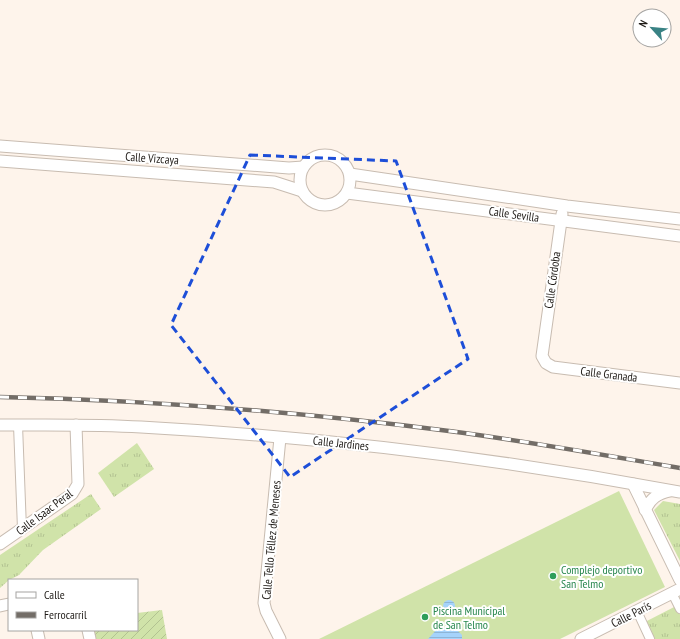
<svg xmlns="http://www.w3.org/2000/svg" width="680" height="639" font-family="'PT Sans Narrow',sans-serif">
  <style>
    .grass { fill: url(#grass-tufts) }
    .garden { fill: url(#garden-furrows) }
    .pitch { fill: #d0e3a9 }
    .water { fill: url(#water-rules) }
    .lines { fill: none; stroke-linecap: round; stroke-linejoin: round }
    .pedestrian-casing { stroke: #c8bcb1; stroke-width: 10 }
    .minor-casing { stroke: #c8bcb1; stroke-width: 13 }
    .pedestrian { stroke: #fff; stroke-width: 8 }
    .minor { stroke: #fff; stroke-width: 11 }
    .rail-casing { stroke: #736d67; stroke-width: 4.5 }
    .rail { stroke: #fff; stroke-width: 3; stroke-dasharray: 9; stroke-linecap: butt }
    .marked { fill: none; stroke: #1d4ed8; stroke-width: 3; stroke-dasharray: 8 5; stroke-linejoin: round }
    .leisure-dot { fill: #2e9e5b; stroke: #fff; stroke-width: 1.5 }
    .labels { text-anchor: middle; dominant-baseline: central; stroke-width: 4; stroke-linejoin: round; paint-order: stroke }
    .street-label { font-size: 12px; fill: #1f1b17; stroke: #fff }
    .leisure-label { font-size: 12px; fill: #27864d; stroke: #fff; text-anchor: start }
  </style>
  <defs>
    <pattern id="grass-tufts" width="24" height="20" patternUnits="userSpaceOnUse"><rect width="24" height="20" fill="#d0e3a9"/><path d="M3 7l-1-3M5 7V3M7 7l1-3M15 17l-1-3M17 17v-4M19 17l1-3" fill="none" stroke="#b2c291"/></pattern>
    <pattern id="garden-furrows" width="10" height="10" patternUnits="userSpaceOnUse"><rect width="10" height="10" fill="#d0e3a9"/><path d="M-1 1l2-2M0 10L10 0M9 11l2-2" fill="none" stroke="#b2c291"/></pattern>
    <pattern id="water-rules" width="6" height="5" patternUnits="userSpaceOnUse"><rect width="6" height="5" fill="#a5d3fb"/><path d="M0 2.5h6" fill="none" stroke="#8eb5d6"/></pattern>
  </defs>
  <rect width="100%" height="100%" fill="#fef4eb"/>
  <g class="grass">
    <path d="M 137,443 L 154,469 L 114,497 L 98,473 Z"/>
    <path d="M 91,494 L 101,509 L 43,550 L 19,575 L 9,580 L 0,588 L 0,555 Z"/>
    <path d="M 663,501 L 680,504 L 680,561 L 654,510 Z"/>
    <path d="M 678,605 L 680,609 L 680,639 L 650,639 L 643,623 Z"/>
  </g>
  <path class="garden" d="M 162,610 L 167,639 L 95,639 L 93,630 L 137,630 L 137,613 Z"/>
  <path class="pitch" d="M 619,491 L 665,587 L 560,639 L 319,639 Z"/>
  <g class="water">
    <circle cx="449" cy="606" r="6"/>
    <path d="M 454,627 L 462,635 L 462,639 L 428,639 L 438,628 Z"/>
  </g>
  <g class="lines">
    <g class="pedestrian-casing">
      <g id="pedestrian">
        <path d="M 18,425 L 22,529"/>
        <path d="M 672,593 L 680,609"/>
        <path d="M 637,611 L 650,639"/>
      </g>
    </g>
    <g class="minor-casing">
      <g id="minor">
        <path d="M 0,146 L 289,168 L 303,167"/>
        <circle cx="325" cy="180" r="25"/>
        <path d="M 0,161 L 274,182 L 302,191"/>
        <path d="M 350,174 L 567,206 L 680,219"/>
        <path d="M 347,193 L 680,236"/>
        <path d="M 562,214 L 542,356 L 546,363 L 553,367 L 680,383"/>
        <path d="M 0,425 C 47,425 94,424 141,427 C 322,437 502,459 680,492"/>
        <path d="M 633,484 L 680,580"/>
        <path d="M 645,510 C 651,498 657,494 670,491"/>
        <path d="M 0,544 L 72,494 L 78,484 L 76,425"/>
        <path d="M 0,606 L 9,604"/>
        <path d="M 37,630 L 39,639"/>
        <path d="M 88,630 L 90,639"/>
        <path d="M 280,639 L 266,611 L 264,603 L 280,438"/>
        <path d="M 581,639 L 680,589"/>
      </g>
    </g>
    <use href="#pedestrian" class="pedestrian"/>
    <use href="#minor" class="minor"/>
    <g class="rail-casing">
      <path id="rail" d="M 0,397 C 150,400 300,412 449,431 C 526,441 603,455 680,468"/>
    </g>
    <use href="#rail" class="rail"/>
  </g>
  <path class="marked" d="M 250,155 L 396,161 L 468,359 L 290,477 L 171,325 Z"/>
  <g class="leisure-dot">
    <circle cx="553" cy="576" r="4"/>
    <circle cx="425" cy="617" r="4"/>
  </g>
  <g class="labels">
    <g class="street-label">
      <text transform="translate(152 158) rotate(4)">Calle Vizcaya</text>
      <text transform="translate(514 214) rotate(8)">Calle Sevilla</text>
      <text transform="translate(552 280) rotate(-82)">Calle Córdoba</text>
      <text transform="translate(609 374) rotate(7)">Calle Granada</text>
      <text transform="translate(341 443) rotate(6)">Calle Jardines</text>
      <text transform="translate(44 512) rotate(-37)">Calle Isaac Peral</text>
      <text transform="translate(271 540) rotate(-85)">Calle Tello Téllez de Meneses</text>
      <text transform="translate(631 614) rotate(-27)">Calle París</text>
    </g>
    <g class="leisure-label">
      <text x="561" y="569">Complejo deportivo<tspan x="561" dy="14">San Telmo</tspan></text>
      <text x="433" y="610">Piscina Municipal<tspan x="433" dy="14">de San Telmo</tspan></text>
    </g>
  </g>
  <rect x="8" y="579" width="130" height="52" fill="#ffffff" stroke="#a5a4a2"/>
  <rect x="16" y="592" width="20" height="6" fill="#ffffff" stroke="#a5a4a2"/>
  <text x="44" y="599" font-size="12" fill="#1f1b17">Calle</text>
  <rect x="16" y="612" width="20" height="6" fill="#736d67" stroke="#a5a4a2"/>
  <text x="44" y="619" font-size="12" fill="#1f1b17">Ferrocarril</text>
  <g transform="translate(652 28) rotate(297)"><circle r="19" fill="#ffffff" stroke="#a5a4a2"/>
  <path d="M0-3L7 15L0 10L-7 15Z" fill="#398284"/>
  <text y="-6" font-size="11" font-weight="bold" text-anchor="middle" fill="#1f1b17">N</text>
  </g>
</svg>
